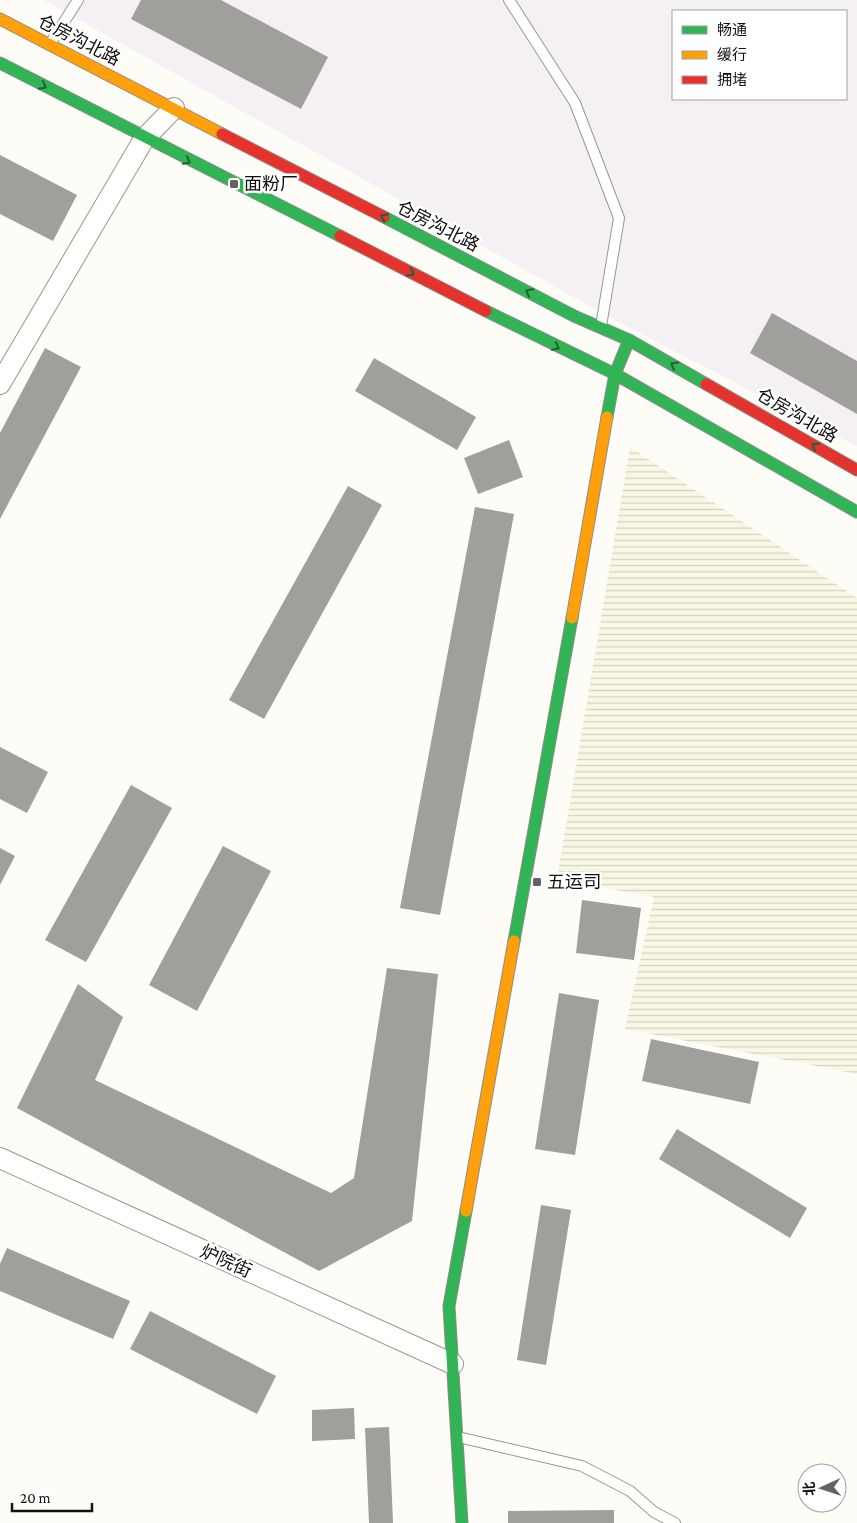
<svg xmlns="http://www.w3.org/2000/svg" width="857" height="1523" font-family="'Crimson Pro','Noto Sans SC',serif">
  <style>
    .industrial { fill: #f5f0f3; fill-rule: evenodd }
    .farmland { fill: url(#farmland-rules) }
    .building { fill: #a19f9c }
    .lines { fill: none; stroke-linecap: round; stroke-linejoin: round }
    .lane-casing { stroke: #979795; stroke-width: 12 }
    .street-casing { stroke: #979795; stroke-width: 22 }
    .fast-casing { stroke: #8e8d8b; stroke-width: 13 }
    .slow-casing { stroke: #8e8d8b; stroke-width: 13 }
    .jam-casing { stroke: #8e8d8b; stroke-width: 13 }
    .lane { stroke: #fffffe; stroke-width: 10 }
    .street { stroke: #fffffe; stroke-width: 20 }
    .fast { stroke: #30b455; stroke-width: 11 }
    .slow { stroke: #ff9f0a; stroke-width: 11 }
    .jam { stroke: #e5322d; stroke-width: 11 }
    .oneway { stroke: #206233 }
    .poi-dot { fill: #646362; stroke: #fff; stroke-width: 2 }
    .labels { text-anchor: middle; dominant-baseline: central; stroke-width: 5; stroke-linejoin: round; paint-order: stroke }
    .street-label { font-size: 18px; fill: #111; stroke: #fff }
    .poi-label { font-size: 18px; fill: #111; stroke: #fff; text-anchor: start }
  </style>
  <defs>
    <pattern id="farmland-rules" width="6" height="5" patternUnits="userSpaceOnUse" patternTransform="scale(1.25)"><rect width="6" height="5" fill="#f9f7e4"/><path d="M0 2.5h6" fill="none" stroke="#d4d3c3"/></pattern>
  </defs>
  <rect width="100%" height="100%" fill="#fdfcf7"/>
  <path class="industrial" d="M 44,0 L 857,0 L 857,446 L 609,317 ZM 673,11 L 846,11 L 846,99 L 673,99 Z"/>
  <path class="farmland" d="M 630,447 L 857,598 L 857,1074 L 625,1029 L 654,897 L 557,879 Z"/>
  <g class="building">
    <path d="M 141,0 L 221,0 L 328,57 L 301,109 L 131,19 Z"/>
    <path d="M 0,155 L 77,195 L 53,241 L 0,214 Z"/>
    <path d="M 772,313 L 857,361 L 857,414 L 750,353 Z"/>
    <path d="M 45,348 L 81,367 L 0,519 L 0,433 Z"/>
    <path d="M 374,358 L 476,417 L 457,450 L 355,391 Z"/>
    <path d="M 509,440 L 523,477 L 478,494 L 464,458 Z"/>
    <path d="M 348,486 L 382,505 L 264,719 L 229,700 Z"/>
    <path d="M 475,507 L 514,514 L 440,915 L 400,908 Z"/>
    <path d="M 0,747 L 48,772 L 27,813 L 0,799 Z"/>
    <path d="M 131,785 L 172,808 L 86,962 L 45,940 Z"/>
    <path d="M 223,846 L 271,871 L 197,1011 L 149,985 Z"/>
    <path d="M 0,848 L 15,856 L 0,885 Z"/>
    <path d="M 582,900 L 641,908 L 634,960 L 576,953 Z"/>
    <path d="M 387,968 L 438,974 L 412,1221 L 319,1271 L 17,1108 L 78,984 L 123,1017 L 95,1080 L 331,1193 L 354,1178 Z"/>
    <path d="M 559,993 L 599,1000 L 575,1155 L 535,1149 Z"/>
    <path d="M 651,1039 L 759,1062 L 750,1104 L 642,1081 Z"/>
    <path d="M 677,1129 L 807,1208 L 790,1238 L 659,1159 Z"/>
    <path d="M 541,1205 L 571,1210 L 546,1365 L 517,1360 Z"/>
    <path d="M 7,1248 L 130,1301 L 113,1339 L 0,1291 L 0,1264 Z"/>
    <path d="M 150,1311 L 276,1376 L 257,1414 L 130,1349 Z"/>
    <path d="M 354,1408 L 355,1439 L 312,1441 L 312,1410 Z"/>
    <path d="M 389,1427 L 393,1523 L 369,1523 L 365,1428 Z"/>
    <path d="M 614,1510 L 614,1523 L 508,1523 L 508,1511 Z"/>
  </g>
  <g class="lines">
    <g class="lane-casing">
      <g id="lane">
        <path d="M 509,0 L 575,103 L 619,218 L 601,326"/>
        <path d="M 50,44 L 78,0"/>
        <path d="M 458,1437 L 582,1466 L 630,1491 L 654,1512 L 675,1523"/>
      </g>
    </g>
    <g class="street-casing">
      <g id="street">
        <path d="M 0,384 L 144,139 L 174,108"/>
        <path d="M 0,1158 L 453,1364"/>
      </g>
    </g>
    <g class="fast-casing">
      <g id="fast">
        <path d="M 0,63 L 340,236"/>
        <path d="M 384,217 L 574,316 L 629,340 L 706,384"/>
        <path d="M 486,311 L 615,374 L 857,512"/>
        <path d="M 607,417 L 615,374 L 629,340"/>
        <path d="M 514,941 L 572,618"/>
        <path d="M 462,1523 L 449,1306 L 466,1211"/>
      </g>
    </g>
    <g class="slow-casing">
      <g id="slow">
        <path d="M 0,19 L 222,134"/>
        <path d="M 572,618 L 607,417"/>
        <path d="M 466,1211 L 514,941"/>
      </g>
    </g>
    <g class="jam-casing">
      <g id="jam">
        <path d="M 222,134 L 384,217"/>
        <path d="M 340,236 L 486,311"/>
        <path d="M 706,384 L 857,470"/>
      </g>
    </g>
    <use href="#lane" class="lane"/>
    <use href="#street" class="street"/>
    <use href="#fast" class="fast"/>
    <use href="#slow" class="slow"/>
    <use href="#jam" class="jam"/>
  </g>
  <defs><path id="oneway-chevron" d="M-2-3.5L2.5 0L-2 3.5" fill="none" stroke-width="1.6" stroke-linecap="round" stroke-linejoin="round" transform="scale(1.25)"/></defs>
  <g class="oneway">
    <use href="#oneway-chevron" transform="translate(43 86) rotate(28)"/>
    <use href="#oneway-chevron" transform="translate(187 161) rotate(27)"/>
    <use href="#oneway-chevron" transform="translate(384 217) rotate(-153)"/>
    <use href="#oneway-chevron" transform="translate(411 273) rotate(27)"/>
    <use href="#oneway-chevron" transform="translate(529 292) rotate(-153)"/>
    <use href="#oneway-chevron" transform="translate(556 347) rotate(27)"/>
    <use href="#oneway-chevron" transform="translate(674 365) rotate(-150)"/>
    <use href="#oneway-chevron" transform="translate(815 446) rotate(-150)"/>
  </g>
  <g class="poi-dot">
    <rect x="229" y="179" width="10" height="10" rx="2.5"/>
    <rect x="532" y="877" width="10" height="10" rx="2.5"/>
  </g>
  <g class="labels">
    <g class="street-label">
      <text transform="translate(79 40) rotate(27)">仓房沟北路</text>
      <text transform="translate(438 226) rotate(27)">仓房沟北路</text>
      <text transform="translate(797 415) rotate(30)">仓房沟北路</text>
      <text transform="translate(226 1261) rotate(24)">炉院街</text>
    </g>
    <g class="poi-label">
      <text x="244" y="184">面粉厂</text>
      <text x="547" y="882">五运司</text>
    </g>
  </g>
  <rect x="672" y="10" width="175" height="90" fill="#ffffff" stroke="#a0a0a0"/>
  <rect x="682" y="26" width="25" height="8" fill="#30b455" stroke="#a0a0a0"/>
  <text x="717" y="35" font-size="15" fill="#111111">畅通</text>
  <rect x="682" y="51" width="25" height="8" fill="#ff9f0a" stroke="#a0a0a0"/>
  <text x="717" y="60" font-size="15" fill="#111111">缓行</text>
  <rect x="682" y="76" width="25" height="8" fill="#e5322d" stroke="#a0a0a0"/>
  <text x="717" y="85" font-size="15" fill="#111111">拥堵</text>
  <g transform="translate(822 1488) rotate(267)"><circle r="24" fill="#ffffff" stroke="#a0a0a0"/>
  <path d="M0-4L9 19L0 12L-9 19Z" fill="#646362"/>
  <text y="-8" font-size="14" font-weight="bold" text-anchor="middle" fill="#111111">北</text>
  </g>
  <path d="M12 1503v8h80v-8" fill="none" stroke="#111111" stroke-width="2.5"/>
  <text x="20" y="1503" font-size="15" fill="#111111" stroke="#ffffff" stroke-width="4" paint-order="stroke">20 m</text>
</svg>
